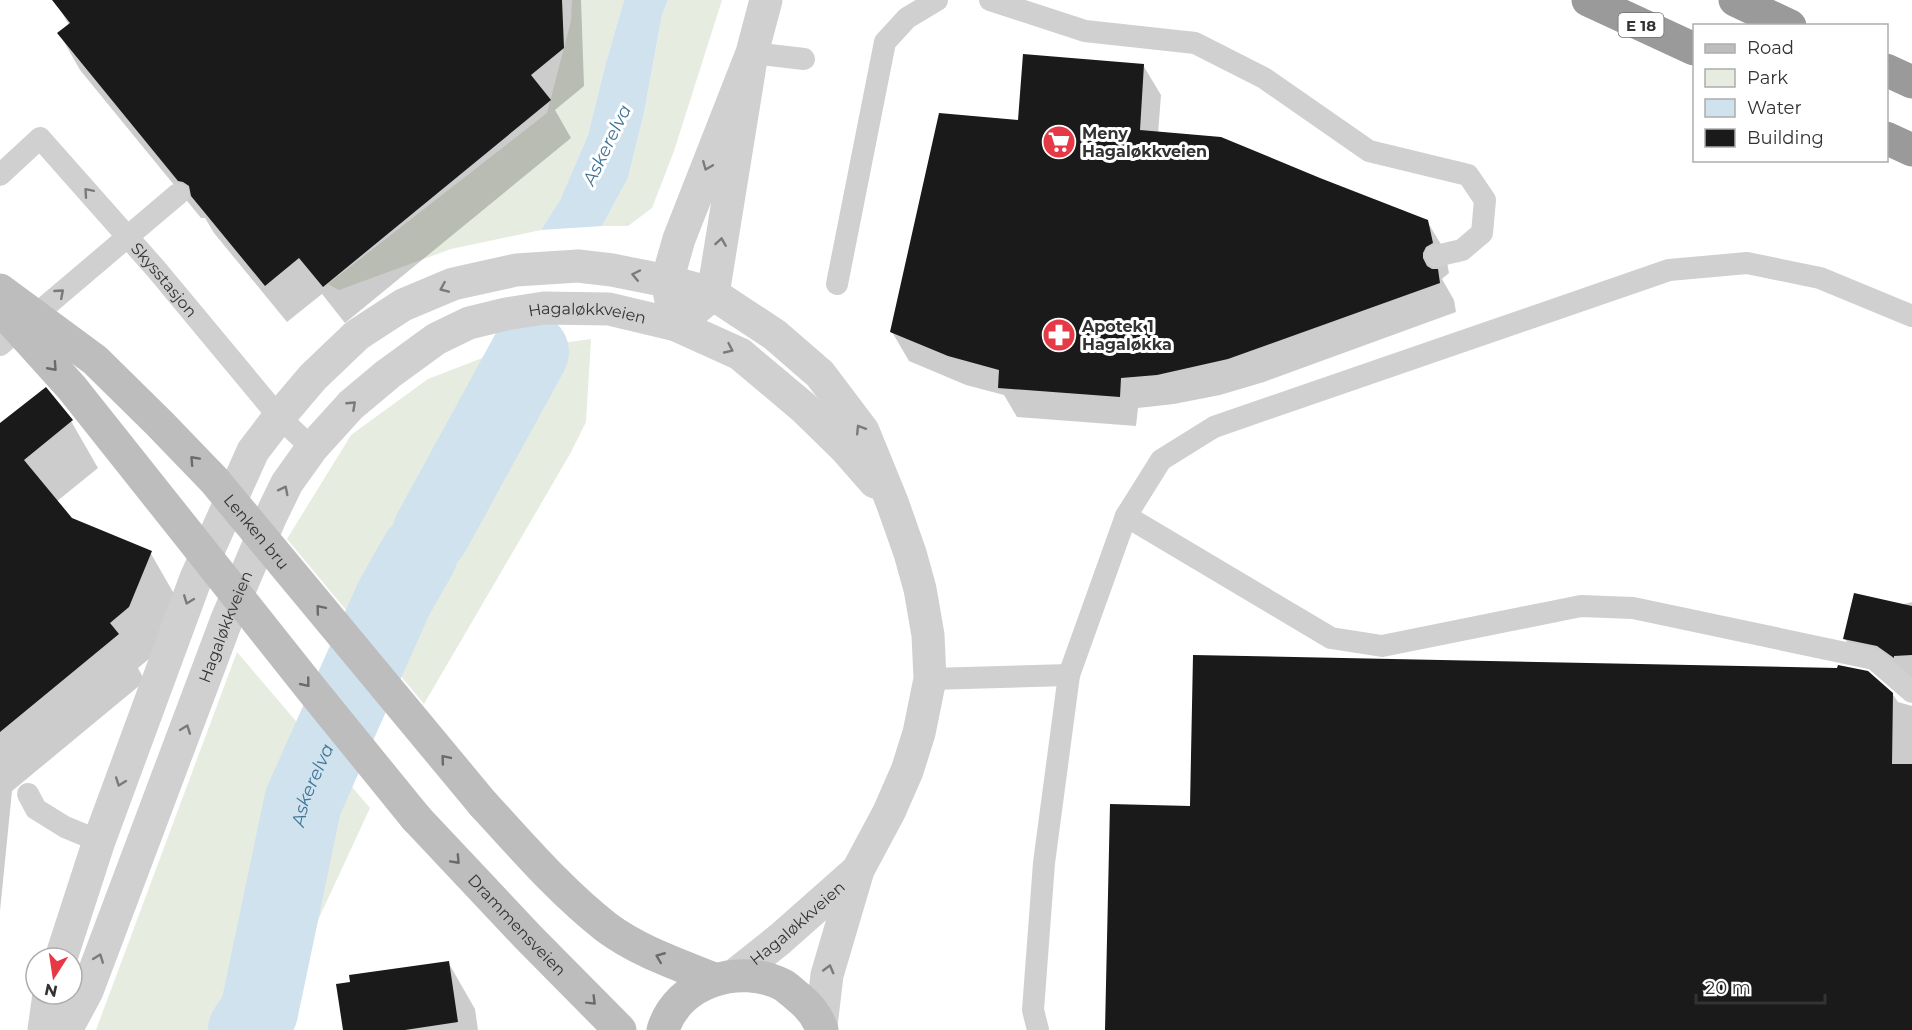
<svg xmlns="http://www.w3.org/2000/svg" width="1912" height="1030" font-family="Montserrat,sans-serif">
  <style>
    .green { fill: #e6ecdf }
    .water { fill: #cfe2ee }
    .shadow { fill: #0003 }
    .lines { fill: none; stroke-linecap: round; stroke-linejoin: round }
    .river { stroke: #cfe2ee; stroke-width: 78 }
    .building { fill: #1a1a1a }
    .service { stroke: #d0d0d0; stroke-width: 22 }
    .minor { stroke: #d0d0d0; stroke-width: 33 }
    .tertiary { stroke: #d0d0d0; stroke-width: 33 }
    .secondary { stroke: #bdbdbd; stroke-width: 33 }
    .motorway { stroke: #9a9a9a; stroke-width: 33 }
    .secondary-bridge { stroke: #bdbdbd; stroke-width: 33 }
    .oneway { stroke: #7a7a7a }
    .oneway2 { stroke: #6a6a6a }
    .labels { text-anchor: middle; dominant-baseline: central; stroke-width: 6; stroke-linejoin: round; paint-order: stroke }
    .shield { fill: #fff; stroke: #707070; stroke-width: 1.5 }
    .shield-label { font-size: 15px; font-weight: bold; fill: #333 }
    .poi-label { font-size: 16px; font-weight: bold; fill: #333; stroke: #fff; text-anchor: start }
    .street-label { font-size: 16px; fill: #333; stroke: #fff }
    .water-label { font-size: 18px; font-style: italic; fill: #3f7597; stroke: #fff }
  </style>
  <rect width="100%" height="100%" fill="#fff"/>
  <g class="green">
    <path d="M 572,0 L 624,0 L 605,66 L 588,135 L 560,200 L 541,230 L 451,249 L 339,290 L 328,284 L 547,113 L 571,21 Z"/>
    <path d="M 668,0 L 722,0 L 674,151 L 652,208 L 628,226 L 602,226 L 628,178 L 644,113 L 662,15 Z"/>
    <path d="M 591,339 L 586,422 L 570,454 L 424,704 L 287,539 L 351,435 L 428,379 L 498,352 Z"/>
    <path d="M 237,652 L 370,808 L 267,1030 L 96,1030 Z"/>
  </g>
  <path class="water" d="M 624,0 L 668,0 L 662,15 L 644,113 L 628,178 L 602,226 L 541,230 L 560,200 L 588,135 L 605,66 Z"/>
  <g class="shadow">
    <path d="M 58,0 L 581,0 L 584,86 L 555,110 L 571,138 L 345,323 L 322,294 L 287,322 L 214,233 L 205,218 L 201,218 L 80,70 L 59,33 L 69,25 L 56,2 Z"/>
    <path d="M 1143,65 L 1161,95 L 1158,134 L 1427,221 L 1445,251 L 1449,273 L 1442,279 L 1454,300 L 1456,312 L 1264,382 L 1220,395 L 1174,404 L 1138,408 L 1136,426 L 1017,417 L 1004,395 L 966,385 L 909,361 L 892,332 L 1019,122 Z"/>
    <path d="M 46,389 L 71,421 L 98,468 L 56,502 L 71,519 L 150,552 L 177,599 L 156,653 L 138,668 L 145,681 L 12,791 L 0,911 L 0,425 Z"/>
    <path d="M 1912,602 L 1912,683 L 1857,659 L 1845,639 L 1900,605 Z"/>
    <path d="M 1867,673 L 1894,696 L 1898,702 L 1912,706 L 1912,1030 L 1107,1030 L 1192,808 Z"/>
    <path d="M 448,962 L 475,1009 L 478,1030 L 344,1030 Z"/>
  </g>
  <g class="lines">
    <g class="river">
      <path d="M 431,533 L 530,352"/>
      <path id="s1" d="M 247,1030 L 259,1012 L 303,802 L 394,598 L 419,554"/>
    </g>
  </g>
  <g class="building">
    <path d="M 52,0 L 562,0 L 564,48 L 531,75 L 551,100 L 323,287 L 299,258 L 265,286 L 191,196 L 189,186 L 183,182 L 178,181 L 57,33 L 70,23 Z"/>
    <path d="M 1023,54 L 1144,64 L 1140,130 L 1221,137 L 1320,178 L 1428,220 L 1433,243 L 1426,247 L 1423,253 L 1423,258 L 1427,266 L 1432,269 L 1438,269 L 1440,283 L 1228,359 L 1157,375 L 1121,378 L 1120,397 L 998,388 L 999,370 L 948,356 L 890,332 L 939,113 L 1018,120 Z"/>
    <path d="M 46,387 L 73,420 L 24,460 L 72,518 L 152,551 L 129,607 L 110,623 L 119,634 L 0,732 L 0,423 Z"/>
    <path d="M 1854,593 L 1912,606 L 1912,655 L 1894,656 L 1894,658 L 1877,646 L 1843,639 Z"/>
    <path d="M 1193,655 L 1837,668 L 1838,665 L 1868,671 L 1893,693 L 1892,764 L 1912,764 L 1912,1030 L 1105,1030 L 1110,804 L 1190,806 Z"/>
    <path d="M 449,961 L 458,1022 L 405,1030 L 343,1030 L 336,984 L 350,982 L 349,975 Z"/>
  </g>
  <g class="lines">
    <g class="service">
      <path d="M 990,0 L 1085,31 L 1195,43 L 1264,78 L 1369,151 L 1468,175 L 1485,200 L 1482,233 L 1462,250 L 1436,256"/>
      <path d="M 752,53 L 804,59"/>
      <path id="s2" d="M 0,175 L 40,138 L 156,269 L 279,417 L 312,448"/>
      <path d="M 837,284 L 885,42 L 907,18 L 937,0"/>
      <path d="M 0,345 L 178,194"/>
      <path d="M 1126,516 L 1331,638 L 1382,646 L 1581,606 L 1633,608 L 1874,659 L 1912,692"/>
      <path d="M 930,679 L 1069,675 L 1126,516 L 1161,460 L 1214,427 L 1669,270 L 1747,263 L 1820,278 L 1912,316"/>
      <path d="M 28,794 L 36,809 L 65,827 L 99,841"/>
      <path d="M 1038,1030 L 1033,1010 L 1044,863 L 1069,675"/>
    </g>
    <path class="minor" d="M 752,53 L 679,239 L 667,281 L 676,325 L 713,294 L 752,53 L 766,0"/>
    <g class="tertiary">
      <path d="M 61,958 L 99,841 L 196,578 L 253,451 L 279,417 L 313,377 L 357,335 L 403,305 L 453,284 L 516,270 L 578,266 L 612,270 L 667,281 L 713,294 L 775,335 L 820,374 L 863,431 L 892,502 L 910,553 L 920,589 L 928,635 L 930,679 L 919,733 L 907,771 L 889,812 L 858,870 L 827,975 L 821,1026"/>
      <path id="s3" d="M 735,975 L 780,939 L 858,870"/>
      <path d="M 44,1030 L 49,994"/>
      <path id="s4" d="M 66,1030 L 87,991 L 227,619 L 270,518 L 287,483 L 312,448 L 351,405 L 388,374 L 436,339 L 469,323 L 506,314 L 544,308 L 609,309 L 676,325 L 740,354 L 803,407 L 846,449 L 875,482"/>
    </g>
    <g class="secondary">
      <path d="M 483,804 C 522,846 560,891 606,927 C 638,951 677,964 714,979"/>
      <path id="s5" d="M 416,818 L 528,937 L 620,1030"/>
      <path d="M 663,1030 C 678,981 740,963 783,985 C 788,988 793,993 798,997 C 808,1005 818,1017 822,1030"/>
    </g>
    <g class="motorway">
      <path d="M 1588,0 L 1694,49"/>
      <path d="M 1735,0 L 1790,26"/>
      <path d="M 1886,70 L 1912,82"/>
      <path d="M 1886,138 L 1912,150"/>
    </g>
    <g class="secondary-bridge">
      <path id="s6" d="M 0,290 L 95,360 L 160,424 L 214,480 L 483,804"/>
      <path d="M 0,308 L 72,388 L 312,690 L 416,818"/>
    </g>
  </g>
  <defs><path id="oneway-chevron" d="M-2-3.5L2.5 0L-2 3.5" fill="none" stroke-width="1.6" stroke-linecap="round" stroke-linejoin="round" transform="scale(1.5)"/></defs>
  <g class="oneway">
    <use href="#oneway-chevron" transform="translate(707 166) rotate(112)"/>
    <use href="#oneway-chevron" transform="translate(88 192) rotate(-131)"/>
    <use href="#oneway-chevron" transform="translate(721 242) rotate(-81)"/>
    <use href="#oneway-chevron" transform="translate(636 275) rotate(-168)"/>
    <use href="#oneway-chevron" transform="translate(444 288) rotate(157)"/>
    <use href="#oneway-chevron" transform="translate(60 293) rotate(-41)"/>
    <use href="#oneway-chevron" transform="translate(729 349) rotate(25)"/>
    <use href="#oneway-chevron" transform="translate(352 405) rotate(-43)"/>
    <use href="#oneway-chevron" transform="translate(860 429) rotate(-122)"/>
    <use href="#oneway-chevron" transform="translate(284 490) rotate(-63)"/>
    <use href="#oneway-chevron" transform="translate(188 600) rotate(111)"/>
    <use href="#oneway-chevron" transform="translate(186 729) rotate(-70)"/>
    <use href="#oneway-chevron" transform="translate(120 782) rotate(110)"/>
    <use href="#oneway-chevron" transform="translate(99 958) rotate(-69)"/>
    <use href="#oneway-chevron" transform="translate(829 969) rotate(-75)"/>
  </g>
  <g class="oneway2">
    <use href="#oneway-chevron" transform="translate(53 367) rotate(48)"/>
    <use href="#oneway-chevron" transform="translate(194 460) rotate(-133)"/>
    <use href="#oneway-chevron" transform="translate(320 609) rotate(-130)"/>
    <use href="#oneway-chevron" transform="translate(306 683) rotate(51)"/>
    <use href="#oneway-chevron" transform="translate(445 759) rotate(-130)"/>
    <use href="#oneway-chevron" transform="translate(456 860) rotate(47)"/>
    <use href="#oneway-chevron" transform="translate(660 957) rotate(-158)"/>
    <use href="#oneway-chevron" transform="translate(592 1001) rotate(45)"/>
  </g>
  <defs>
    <g id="supermarket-disc" transform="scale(1.725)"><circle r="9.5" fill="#e63946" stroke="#fff"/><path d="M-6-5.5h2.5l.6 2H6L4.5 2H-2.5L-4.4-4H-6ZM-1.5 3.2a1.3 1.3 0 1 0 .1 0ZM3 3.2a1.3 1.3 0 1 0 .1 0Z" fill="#fff"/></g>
    <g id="pharmacy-disc" transform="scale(1.725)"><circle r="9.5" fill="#e63946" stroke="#fff"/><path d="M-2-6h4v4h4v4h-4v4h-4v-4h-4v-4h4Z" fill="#fff"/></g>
  </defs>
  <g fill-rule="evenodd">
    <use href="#supermarket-disc" x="1059" y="142"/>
    <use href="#pharmacy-disc" x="1059" y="335"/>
  </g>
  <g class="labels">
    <rect class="shield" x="1618.5" y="13" width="45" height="24" rx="4.5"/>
    <g class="shield-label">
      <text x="1641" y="25">E 18</text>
    </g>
    <g class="poi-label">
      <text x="1082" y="133">Meny<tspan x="1082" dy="18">Hagaløkkveien</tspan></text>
      <text x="1082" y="326">Apotek 1<tspan x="1082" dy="18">Hagaløkka</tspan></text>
    </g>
    <g class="street-label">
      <text stroke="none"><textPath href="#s2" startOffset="243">Skysstasjon</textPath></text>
      <text stroke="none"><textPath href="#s4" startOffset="956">Hagaløkkveien</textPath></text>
      <text stroke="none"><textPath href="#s6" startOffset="354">Lenken bru</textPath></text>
      <text stroke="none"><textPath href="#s4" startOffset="434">Hagaløkkveien</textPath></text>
      <text stroke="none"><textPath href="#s3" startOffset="81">Hagaløkkveien</textPath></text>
      <text stroke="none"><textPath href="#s5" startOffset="147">Drammensveien</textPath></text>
    </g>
    <g class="water-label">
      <text transform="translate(607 145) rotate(-64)">Askerelva</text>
      <text stroke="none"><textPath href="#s1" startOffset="255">Askerelva</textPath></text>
    </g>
  </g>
  <rect x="1693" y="24" width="195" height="138" fill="#ffffff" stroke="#adadad" stroke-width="1.5"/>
  <rect x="1705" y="44" width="30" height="9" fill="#bdbdbd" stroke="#adadad" stroke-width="1.5"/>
  <text x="1747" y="54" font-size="18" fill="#333333">Road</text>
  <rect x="1705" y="69" width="30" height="18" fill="#e6ecdf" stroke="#adadad" stroke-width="1.5"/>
  <text x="1747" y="84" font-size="18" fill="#333333">Park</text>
  <rect x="1705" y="99" width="30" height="18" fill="#cfe2ee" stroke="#adadad" stroke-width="1.5"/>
  <text x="1747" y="114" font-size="18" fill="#333333">Water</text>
  <rect x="1705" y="129" width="30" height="18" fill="#1a1a1a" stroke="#adadad" stroke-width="1.5"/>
  <text x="1747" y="144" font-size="18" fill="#333333">Building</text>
  <g transform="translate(54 976) rotate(192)"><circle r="28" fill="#ffffff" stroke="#adadad" stroke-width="1.5"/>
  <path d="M0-4.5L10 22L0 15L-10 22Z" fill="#e63946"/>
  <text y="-9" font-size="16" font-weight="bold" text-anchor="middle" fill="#333333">N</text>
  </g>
  <path d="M1696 994v9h129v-9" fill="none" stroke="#333333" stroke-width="3"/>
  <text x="1705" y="994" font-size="18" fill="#333333" stroke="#ffffff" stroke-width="4.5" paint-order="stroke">20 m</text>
</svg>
